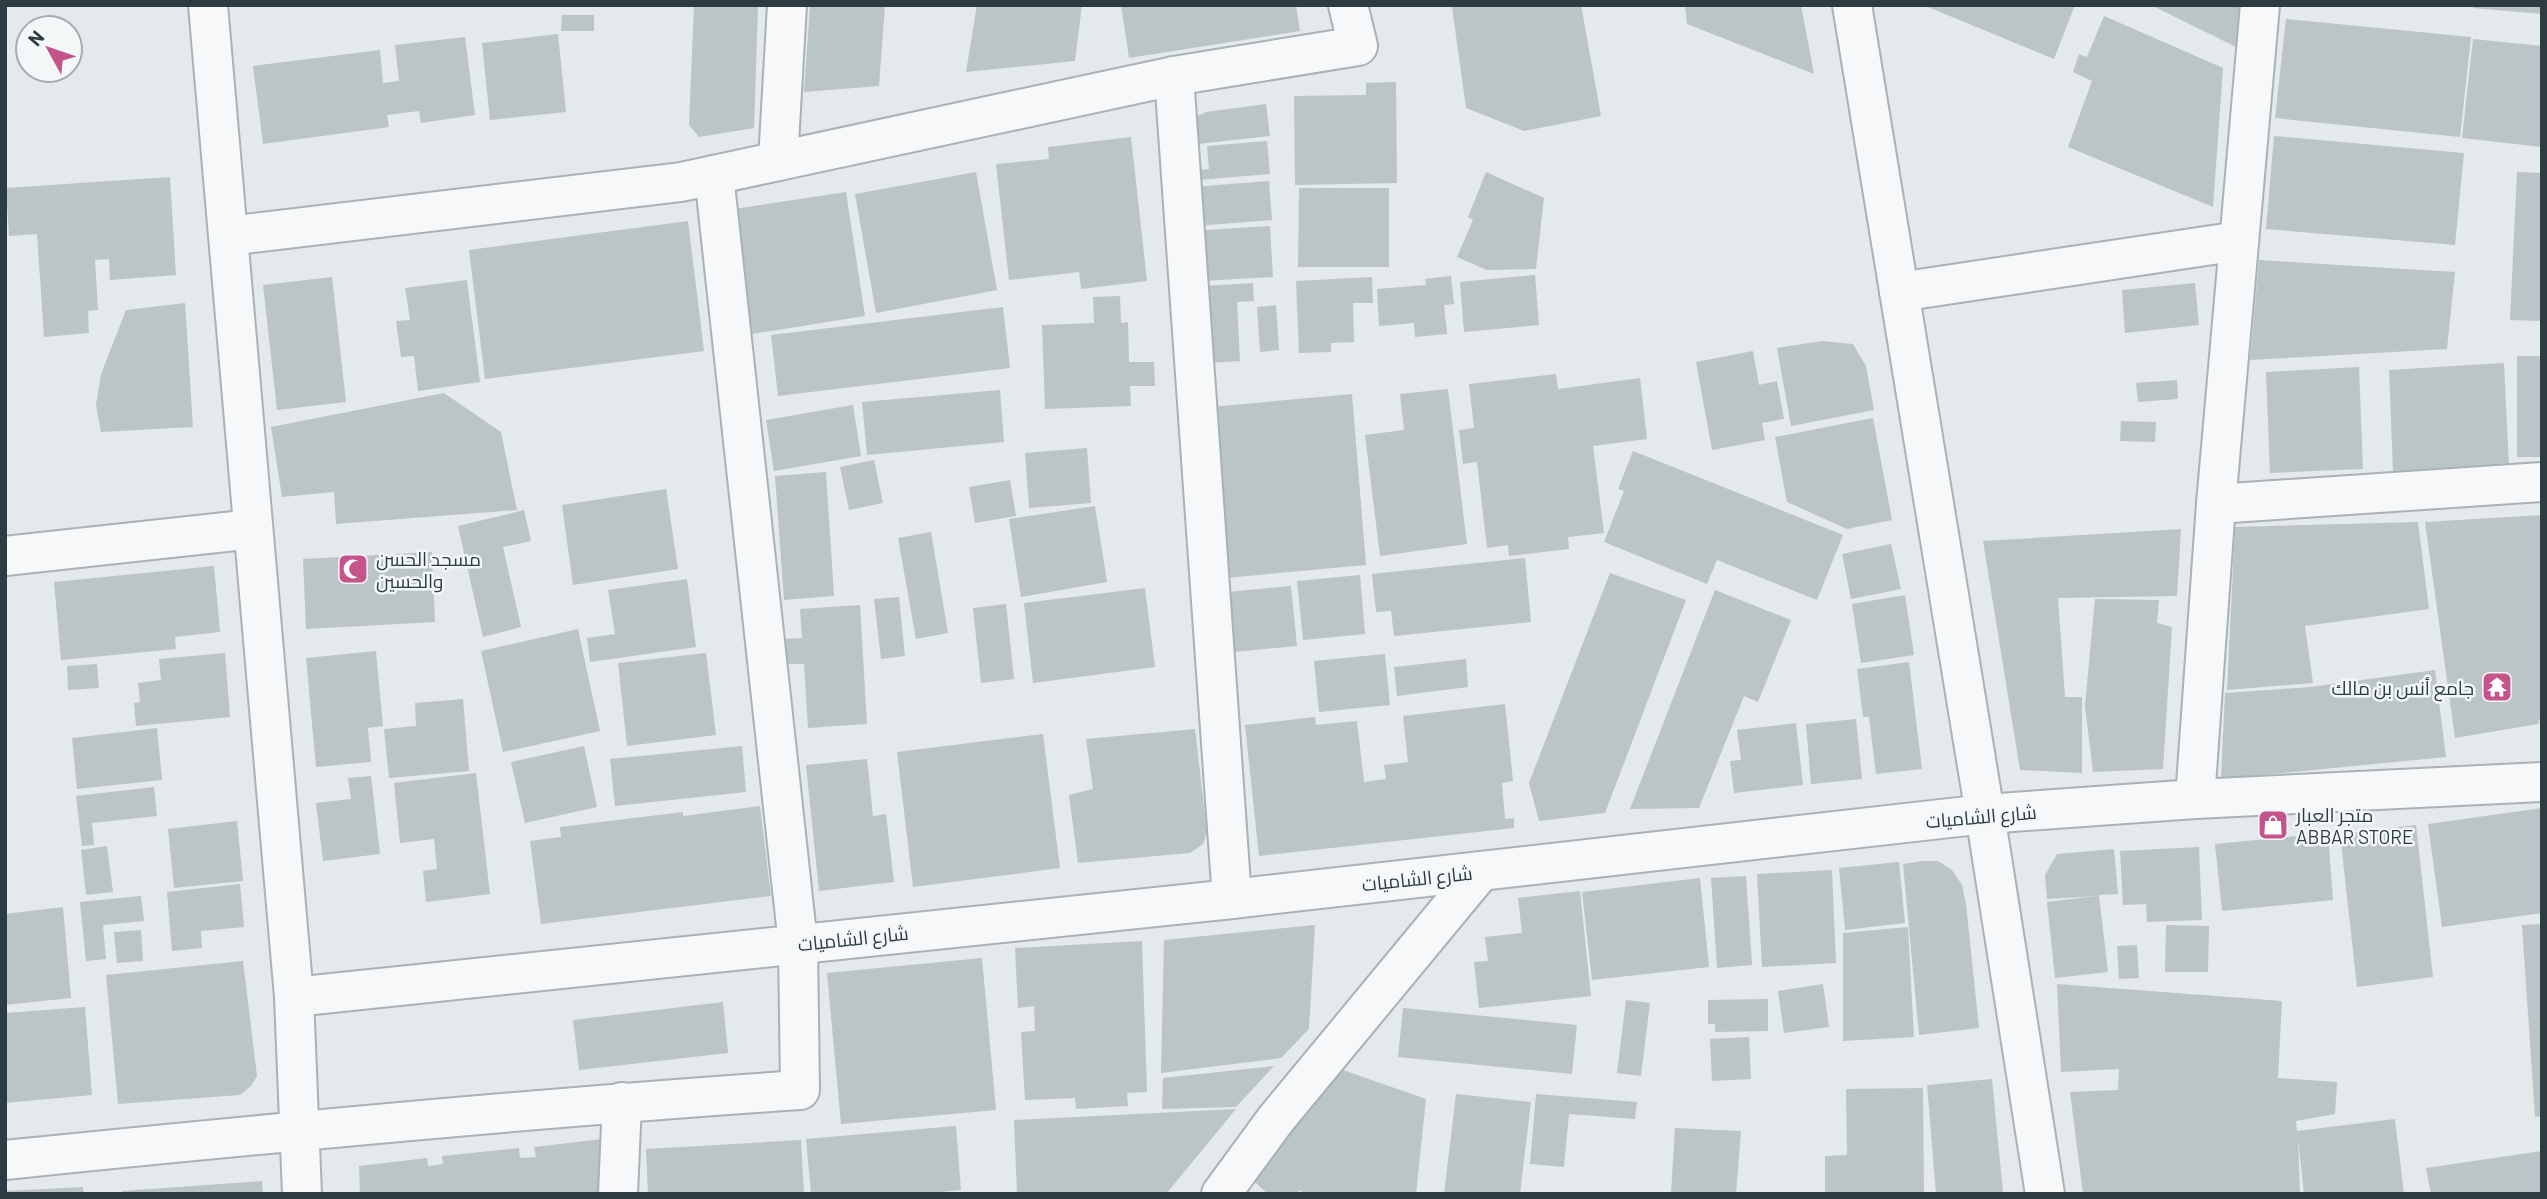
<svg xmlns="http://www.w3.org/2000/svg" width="2547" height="1199" font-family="Barlow,Cairo,sans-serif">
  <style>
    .building { fill: #bbc4c7 }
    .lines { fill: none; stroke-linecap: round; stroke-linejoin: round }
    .minor-casing { stroke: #a9b2b5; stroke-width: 42 }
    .minor { stroke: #f6f8f9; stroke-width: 38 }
    .labels { text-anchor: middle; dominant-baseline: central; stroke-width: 5; stroke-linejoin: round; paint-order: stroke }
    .poi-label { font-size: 19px; fill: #2d3c42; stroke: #f3f7f8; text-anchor: start }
    .street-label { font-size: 19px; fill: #2d3c42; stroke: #f3f7f8 }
  </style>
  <rect width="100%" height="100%" fill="#e4e9eb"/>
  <g class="building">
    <path d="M 694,5 L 758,7 L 754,128 L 699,137 L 689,125 Z"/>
    <path d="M 810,5 L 885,5 L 879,86 L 804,92 Z"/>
    <path d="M 977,5 L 1082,5 L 1075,61 L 966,72 Z"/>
    <path d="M 1121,5 L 1296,5 L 1300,31 L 1129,58 Z"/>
    <path d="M 1459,5 L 1581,5 L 1601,116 L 1524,131 L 1466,108 L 1452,7 Z"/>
    <path d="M 1685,5 L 1801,5 L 1814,74 L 1687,24 Z"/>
    <path d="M 1923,5 L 2075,5 L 2054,59 Z"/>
    <path d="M 2151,5 L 2239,5 L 2236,47 Z"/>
    <path d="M 2474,5 L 2542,5 L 2542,14 L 2473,8 Z"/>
    <path d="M 562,15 L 594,15 L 594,31 L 561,31 Z"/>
    <path d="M 2104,16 L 2223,68 L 2213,207 L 2068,147 L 2092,81 L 2073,72 L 2079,54 L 2087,57 Z"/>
    <path d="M 2286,19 L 2471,37 L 2460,137 L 2275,118 Z"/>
    <path d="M 558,34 L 566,112 L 490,120 L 482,43 Z"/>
    <path d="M 465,37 L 475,115 L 421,123 L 419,111 L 387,115 L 389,127 L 263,144 L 253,66 L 380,50 L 383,83 L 399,81 L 395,45 Z"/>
    <path d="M 2473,39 L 2542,46 L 2542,147 L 2462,138 Z"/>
    <path d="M 1396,82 L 1397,183 L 1295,185 L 1294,96 L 1366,95 L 1366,83 Z"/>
    <path d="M 1266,104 L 1270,136 L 1189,145 L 1195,117 L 1206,112 Z"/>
    <path d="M 2274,136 L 2464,153 L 2455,245 L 2266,229 Z"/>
    <path d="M 1131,137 L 1147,281 L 1081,289 L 1079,272 L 1009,280 L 996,164 L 1049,159 L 1048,147 Z"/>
    <path d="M 1267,141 L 1270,174 L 1198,180 L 1197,170 L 1209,169 L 1207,146 Z"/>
    <path d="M 976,172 L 997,290 L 876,313 L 855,194 Z"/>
    <path d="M 1486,172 L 1544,198 L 1536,269 L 1487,270 L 1457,257 L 1473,220 L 1468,217 Z"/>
    <path d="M 2517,172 L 2542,173 L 2542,321 L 2510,320 Z"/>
    <path d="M 170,177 L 176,275 L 110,280 L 109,259 L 95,260 L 98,310 L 88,311 L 89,333 L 44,337 L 37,234 L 9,236 L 6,188 Z"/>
    <path d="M 1269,181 L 1272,220 L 1195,226 L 1192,187 Z"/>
    <path d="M 1299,188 L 1389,188 L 1389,267 L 1298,267 Z"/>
    <path d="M 846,192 L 865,316 L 752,334 L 734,209 Z"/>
    <path d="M 688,221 L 704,351 L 485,379 L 469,250 Z"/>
    <path d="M 1270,226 L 1273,277 L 1202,281 L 1199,245 L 1206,245 L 1205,230 Z"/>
    <path d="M 2259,260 L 2455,272 L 2447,349 L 2250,360 Z"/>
    <path d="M 1535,275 L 1539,325 L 1464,332 L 1460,282 Z"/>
    <path d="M 1451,276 L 1454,304 L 1444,305 L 1447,334 L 1415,337 L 1414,323 L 1379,326 L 1377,289 L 1426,285 L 1425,279 Z"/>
    <path d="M 332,277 L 346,402 L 277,410 L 263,285 Z"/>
    <path d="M 1372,277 L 1373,303 L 1353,303 L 1354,342 L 1331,343 L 1331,352 L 1299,353 L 1296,281 Z"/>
    <path d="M 467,280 L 480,382 L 418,391 L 414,356 L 401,357 L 396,321 L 410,320 L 405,288 Z"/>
    <path d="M 1253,283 L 1254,301 L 1237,302 L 1240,361 L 1208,363 L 1204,286 Z"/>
    <path d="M 2195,283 L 2199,325 L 2125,333 L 2122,290 Z"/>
    <path d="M 1120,296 L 1121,323 L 1128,322 L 1129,362 L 1154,362 L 1155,386 L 1130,386 L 1131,406 L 1045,409 L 1042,325 L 1094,323 L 1093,297 Z"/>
    <path d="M 185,303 L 193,427 L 101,432 L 96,405 L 101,374 L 126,310 Z"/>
    <path d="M 1276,305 L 1279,350 L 1260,352 L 1257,307 Z"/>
    <path d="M 1003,307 L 1010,368 L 778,396 L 771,335 Z"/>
    <path d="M 1822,341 L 1853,344 L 1866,366 L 1874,410 L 1791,426 L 1777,348 Z"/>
    <path d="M 1753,351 L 1759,385 L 1777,381 L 1784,419 L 1762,423 L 1765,440 L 1712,450 L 1696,362 Z"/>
    <rect x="2517" y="356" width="25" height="101"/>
    <path d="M 2504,363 L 2509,466 L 2393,471 L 2389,370 Z"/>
    <path d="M 2359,367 L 2363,469 L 2270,473 L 2266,372 Z"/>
    <path d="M 1556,374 L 1558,389 L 1640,378 L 1647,439 L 1593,446 L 1604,533 L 1568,537 L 1569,549 L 1509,556 L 1508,545 L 1487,548 L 1477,462 L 1463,464 L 1459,430 L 1474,428 L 1469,384 Z"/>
    <path d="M 2177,380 L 2178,399 L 2138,402 L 2136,383 Z"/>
    <path d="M 1448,389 L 1467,544 L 1380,556 L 1365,435 L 1404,430 L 1400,394 Z"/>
    <path d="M 1000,390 L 1004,442 L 867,455 L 862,402 Z"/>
    <path d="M 444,393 L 501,432 L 517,510 L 336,524 L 334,492 L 282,497 L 271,427 Z"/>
    <path d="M 1352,394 L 1366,565 L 1225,578 L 1211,407 Z"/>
    <path d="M 853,405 L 861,456 L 774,471 L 766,420 Z"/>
    <path d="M 1873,418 L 1892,520 L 1847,529 L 1787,502 L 1775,437 Z"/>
    <path d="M 2121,421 L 2156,422 L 2155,442 L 2120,441 Z"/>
    <path d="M 1087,448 L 1091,503 L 1029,508 L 1025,453 Z"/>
    <path d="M 1633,451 L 1843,535 L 1817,600 L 1717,560 L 1707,584 L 1604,542 L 1624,491 L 1618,489 Z"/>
    <path d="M 874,460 L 883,503 L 849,510 L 840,467 Z"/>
    <path d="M 826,472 L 834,596 L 784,600 L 775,476 Z"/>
    <path d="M 1010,480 L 1016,516 L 975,523 L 969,487 Z"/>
    <path d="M 666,489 L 678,569 L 573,585 L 562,505 Z"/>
    <path d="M 1095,506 L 1107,582 L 1021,597 L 1009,519 Z"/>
    <path d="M 524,510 L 531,541 L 503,547 L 521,627 L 483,637 L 458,526 Z"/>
    <path d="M 2542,515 L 2542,712 L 2538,724 L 2455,738 L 2425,522 Z"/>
    <path d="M 2418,522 L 2429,609 L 2305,626 L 2313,683 L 2227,690 L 2235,527 Z"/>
    <path d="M 2181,529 L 2177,596 L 2058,598 L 2065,697 L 2082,697 L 2082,773 L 2020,770 L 1983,541 Z"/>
    <path d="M 931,532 L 948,633 L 916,639 L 898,538 Z"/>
    <path d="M 1891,544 L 1901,589 L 1851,599 L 1842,554 Z"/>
    <path d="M 432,552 L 435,622 L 306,629 L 303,559 Z"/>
    <path d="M 1525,558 L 1531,622 L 1394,636 L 1391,611 L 1376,612 L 1372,574 Z"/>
    <path d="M 214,566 L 220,632 L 175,637 L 176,649 L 61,660 L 54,582 Z"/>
    <path d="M 1610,573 L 1686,600 L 1605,813 L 1539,821 L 1529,783 Z"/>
    <path d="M 1360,575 L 1365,634 L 1303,640 L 1297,581 Z"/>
    <path d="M 687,579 L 696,647 L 590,662 L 587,638 L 615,634 L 608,590 Z"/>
    <path d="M 1291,586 L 1297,646 L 1233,652 L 1228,592 Z"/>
    <path d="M 1145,588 L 1155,667 L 1033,683 L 1024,603 Z"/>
    <path d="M 1715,590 L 1791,620 L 1758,702 L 1744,696 L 1699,808 L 1630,809 Z"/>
    <path d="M 1905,595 L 1914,655 L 1861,663 L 1852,604 Z"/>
    <path d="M 899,597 L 905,656 L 881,659 L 874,599 Z"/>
    <path d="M 2095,599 L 2159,600 L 2157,623 L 2172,627 L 2163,769 L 2093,772 L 2085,706 Z"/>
    <path d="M 1006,604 L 1014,679 L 981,683 L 973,608 Z"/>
    <path d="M 860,605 L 867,724 L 808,728 L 804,664 L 786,664 L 784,639 L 802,638 L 800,609 Z"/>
    <path d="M 578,629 L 600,731 L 503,752 L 481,651 Z"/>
    <path d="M 376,651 L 383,726 L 368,728 L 371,762 L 316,767 L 306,658 Z"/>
    <path d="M 225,653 L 230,717 L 136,726 L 134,703 L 140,702 L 138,683 L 161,680 L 159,659 Z"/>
    <path d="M 706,653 L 716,735 L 627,746 L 618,663 Z"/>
    <path d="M 1385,654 L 1390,705 L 1319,712 L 1314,661 Z"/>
    <path d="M 1466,659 L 1468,687 L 1397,696 L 1394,667 Z"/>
    <path d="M 1909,662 L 1922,769 L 1876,774 L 1869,717 L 1863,717 L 1857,669 Z"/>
    <path d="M 97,664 L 99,688 L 68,690 L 67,666 Z"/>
    <path d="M 2435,670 L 2446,757 L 2221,779 L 2225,693 L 2311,687 Z"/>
    <path d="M 463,699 L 469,771 L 389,778 L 384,729 L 416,726 L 415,703 Z"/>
    <path d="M 1505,704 L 1513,781 L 1502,783 L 1505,819 L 1514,818 L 1514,828 L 1259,856 L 1245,725 L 1315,717 L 1316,725 L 1357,721 L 1364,782 L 1386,779 L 1384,765 L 1408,762 L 1403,716 Z"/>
    <path d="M 1856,719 L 1862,779 L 1811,784 L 1806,724 Z"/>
    <path d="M 1796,723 L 1803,785 L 1734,793 L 1730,761 L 1741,760 L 1737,730 Z"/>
    <path d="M 157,728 L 162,780 L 77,789 L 72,738 Z"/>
    <path d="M 1195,729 L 1207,832 L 1203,844 L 1190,853 L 1078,863 L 1069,795 L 1093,789 L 1086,739 Z"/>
    <path d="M 1043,734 L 1060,868 L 913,887 L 897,752 Z"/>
    <path d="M 584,746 L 597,807 L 525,823 L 511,762 Z"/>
    <path d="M 742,746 L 746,792 L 615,806 L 610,759 Z"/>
    <path d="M 867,759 L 873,816 L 886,814 L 894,882 L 819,891 L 806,765 Z"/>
    <path d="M 476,773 L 490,894 L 426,902 L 423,871 L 437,869 L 434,839 L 400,843 L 394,783 Z"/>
    <path d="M 371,776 L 380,854 L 323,861 L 316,803 L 351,799 L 348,778 Z"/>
    <path d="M 154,787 L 157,816 L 92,823 L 94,845 L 82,846 L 76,796 Z"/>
    <path d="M 760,806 L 771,896 L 541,924 L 530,841 L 561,837 L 560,827 L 683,812 L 683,816 Z"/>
    <path d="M 2542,808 L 2542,913 L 2442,927 L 2428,824 Z"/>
    <path d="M 237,821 L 243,881 L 174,888 L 168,829 Z"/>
    <path d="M 2416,825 L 2433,977 L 2357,987 L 2340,834 Z"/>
    <path d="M 2328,833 L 2333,900 L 2222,911 L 2215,844 Z"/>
    <path d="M 107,846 L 113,892 L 86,895 L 81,850 Z"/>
    <path d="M 2199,847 L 2202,920 L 2147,922 L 2146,904 L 2123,905 L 2120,851 Z"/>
    <path d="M 2114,849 L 2118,894 L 2099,895 L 2108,972 L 2055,978 L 2047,902 L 2096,896 L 2047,899 L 2045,875 L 2057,854 Z"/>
    <path d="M 1923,861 L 1938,861 L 1952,870 L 1962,885 L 1966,904 L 1979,1028 L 1919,1035 L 1903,864 Z"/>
    <path d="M 1899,862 L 1905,923 L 1845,930 L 1839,868 Z"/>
    <path d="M 1832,870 L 1836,963 L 1762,967 L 1757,874 Z"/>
    <path d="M 1746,876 L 1752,965 L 1717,968 L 1711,878 Z"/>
    <path d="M 1700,878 L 1709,967 L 1592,980 L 1582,892 Z"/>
    <path d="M 240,884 L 244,927 L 201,931 L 202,948 L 172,951 L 167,892 Z"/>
    <path d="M 1580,891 L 1591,996 L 1479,1008 L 1474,962 L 1488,961 L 1485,937 L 1522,933 L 1518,898 Z"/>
    <path d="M 141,896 L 144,921 L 103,925 L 106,959 L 86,961 L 80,902 Z"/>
    <path d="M 63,907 L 71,998 L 5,1005 L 5,914 Z"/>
    <path d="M 2542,924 L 2542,1116 L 2535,1117 L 2522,925 Z"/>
    <path d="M 1315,925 L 1309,1029 L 1281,1058 L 1161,1073 L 1164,940 Z"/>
    <path d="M 2166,925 L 2209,926 L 2208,972 L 2165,972 Z"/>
    <path d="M 1908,927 L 1914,1037 L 1843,1041 L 1843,933 Z"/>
    <path d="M 141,930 L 143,961 L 117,963 L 114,932 Z"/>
    <path d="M 1142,941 L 1147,1092 L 1127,1093 L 1128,1106 L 1076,1109 L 1075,1098 L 1025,1100 L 1021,1032 L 1035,1031 L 1034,1006 L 1018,1008 L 1015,948 Z"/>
    <path d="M 2137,945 L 2139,978 L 2119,979 L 2117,946 Z"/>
    <path d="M 982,958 L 996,1110 L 841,1124 L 827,973 Z"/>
    <path d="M 243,961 L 257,1076 L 251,1086 L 240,1095 L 118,1104 L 106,975 Z"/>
    <path d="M 1823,984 L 1829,1027 L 1784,1033 L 1778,991 Z"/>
    <path d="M 2057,984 L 2282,1001 L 2278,1078 L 2337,1082 L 2335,1114 L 2296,1121 L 2297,1131 L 2395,1119 L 2404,1194 L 2304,1194 L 2298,1138 L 2300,1194 L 2083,1194 L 2070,1092 L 2118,1090 L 2119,1069 L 2061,1072 Z"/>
    <path d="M 1768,999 L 1768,1031 L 1715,1032 L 1715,1024 L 1708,1024 L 1708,1000 Z"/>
    <path d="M 1626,1000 L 1650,1003 L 1641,1076 L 1617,1073 Z"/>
    <path d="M 723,1002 L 728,1053 L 579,1070 L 573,1020 Z"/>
    <path d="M 85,1007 L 92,1095 L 5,1103 L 5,1013 Z"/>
    <path d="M 1403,1008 L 1577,1025 L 1572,1074 L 1398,1057 Z"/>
    <path d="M 1749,1037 L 1751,1079 L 1712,1081 L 1710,1039 Z"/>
    <path d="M 1274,1066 L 1236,1107 L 1162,1109 L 1163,1078 Z"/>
    <path d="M 1343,1070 L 1426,1099 L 1416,1194 L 1304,1194 L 1300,1190 L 1297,1194 L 1268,1194 L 1249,1177 Z"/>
    <path d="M 1992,1079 L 2003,1193 L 1936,1194 L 1927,1085 Z"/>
    <path d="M 1923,1088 L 1924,1194 L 1825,1194 L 1825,1156 L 1847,1155 L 1846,1089 Z"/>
    <path d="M 1456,1094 L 1531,1102 L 1520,1194 L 1444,1194 Z"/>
    <path d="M 1536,1094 L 1637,1102 L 1635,1119 L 1569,1114 L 1564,1167 L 1530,1164 Z"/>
    <path d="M 1236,1109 L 1166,1194 L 1017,1194 L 1014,1120 Z"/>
    <path d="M 956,1126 L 961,1190 L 918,1194 L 811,1194 L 806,1139 Z"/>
    <path d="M 1675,1128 L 1741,1131 L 1736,1194 L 1671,1194 Z"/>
    <path d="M 603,1139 L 607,1194 L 360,1194 L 359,1166 L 427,1158 L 428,1166 L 443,1164 L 442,1156 L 519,1148 L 520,1158 L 536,1157 L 534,1147 Z"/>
    <path d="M 801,1140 L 804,1194 L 648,1194 L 646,1149 Z"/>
    <path d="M 2542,1151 L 2542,1194 L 2431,1194 L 2426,1168 Z"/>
    <path d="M 262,1181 L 263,1194 L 122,1194 L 122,1191 Z"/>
    <path d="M 83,1187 L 84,1194 L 5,1194 L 5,1191 Z"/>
  </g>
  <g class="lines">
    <g class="minor-casing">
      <g id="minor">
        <path d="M 208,5 L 294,997 L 302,1194"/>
        <path d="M 1852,5 L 1985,814 L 2045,1194"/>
        <path d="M 1174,76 L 1232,899"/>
        <path d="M 778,161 L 787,5"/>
        <path d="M 228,236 L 681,182 L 1174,76 L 1358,46 L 1348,5"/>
        <path d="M 1899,292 L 2239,241"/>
        <path d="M 2216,504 L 2542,482"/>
        <path d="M 5,556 L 253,529"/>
        <path d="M 2195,799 L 2216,504 L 2260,5"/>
        <path d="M 294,997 L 1232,899 L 1985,814 L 2195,799 L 2542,782"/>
        <path d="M 5,1160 C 270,1133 534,1108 800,1090 L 798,944 L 714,175"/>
        <path d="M 618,1194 L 622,1102"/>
        <path d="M 1221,1194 L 1276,1119 L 1481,871"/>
      </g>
    </g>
    <use href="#minor" class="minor"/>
  </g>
  <defs>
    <g id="mosque-square" transform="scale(1.575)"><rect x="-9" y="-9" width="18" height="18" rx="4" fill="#c5538c" stroke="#f3f7f8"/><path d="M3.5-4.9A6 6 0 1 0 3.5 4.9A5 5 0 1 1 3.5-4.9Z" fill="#fff"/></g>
    <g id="temple-square" transform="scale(1.575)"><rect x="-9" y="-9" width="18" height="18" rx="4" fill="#c5538c" stroke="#f3f7f8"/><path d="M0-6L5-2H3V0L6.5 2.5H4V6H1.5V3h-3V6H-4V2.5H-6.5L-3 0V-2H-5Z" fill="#fff"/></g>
    <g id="shop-square" transform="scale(1.575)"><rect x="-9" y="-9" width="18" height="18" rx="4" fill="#c5538c" stroke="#f3f7f8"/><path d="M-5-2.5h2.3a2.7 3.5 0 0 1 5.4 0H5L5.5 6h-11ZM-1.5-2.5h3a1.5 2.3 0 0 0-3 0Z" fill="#fff"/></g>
  </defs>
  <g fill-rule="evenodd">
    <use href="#mosque-square" x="353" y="569"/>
    <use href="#temple-square" x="2497" y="687"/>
    <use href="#shop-square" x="2273" y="825"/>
  </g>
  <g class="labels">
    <g class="poi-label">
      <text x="376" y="558">مسجد الحسن<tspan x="376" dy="22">والحسين</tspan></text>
      <text x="2474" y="687" text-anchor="end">جامع أنس بن مالك</text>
      <text x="2296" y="814">متجر العبار<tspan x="2296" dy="22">ABBAR STORE</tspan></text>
    </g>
    <g class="street-label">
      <text transform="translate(1981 816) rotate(-5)">شارع الشاميات</text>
      <text transform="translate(1417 878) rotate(-6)">شارع الشاميات</text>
      <text transform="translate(853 938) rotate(-6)">شارع الشاميات</text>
    </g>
  </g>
  <rect width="2547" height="1199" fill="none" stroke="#2d3c42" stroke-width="14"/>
  <g transform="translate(49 49) rotate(310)"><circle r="33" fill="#f3f7f8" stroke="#a4acaf" stroke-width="2"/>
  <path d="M0-5L12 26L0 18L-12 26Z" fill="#c5538c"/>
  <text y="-10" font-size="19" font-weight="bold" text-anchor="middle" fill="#2d3c42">N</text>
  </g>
</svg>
